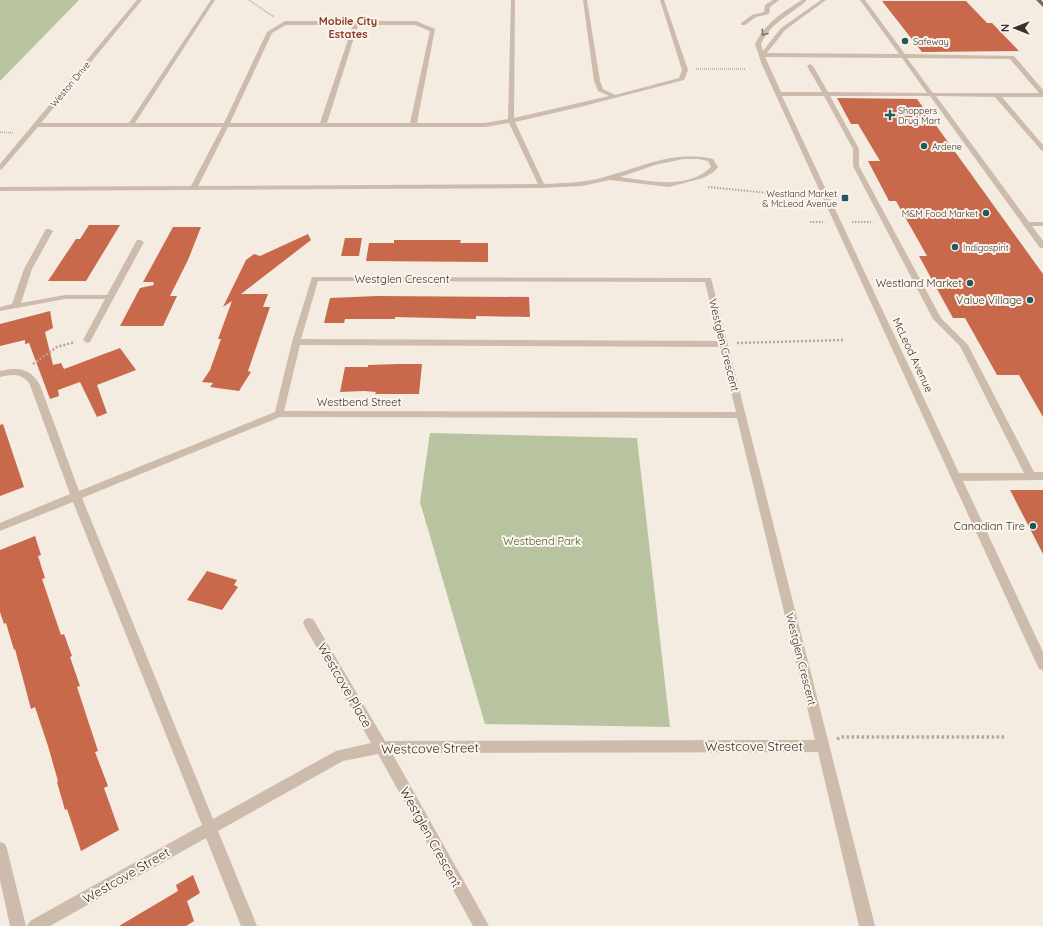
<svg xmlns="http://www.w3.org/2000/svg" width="1043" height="926" font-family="Quicksand,sans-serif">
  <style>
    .green { fill: #b8c4a0 }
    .building { fill: #c8694b }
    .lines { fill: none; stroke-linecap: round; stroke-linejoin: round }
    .path-far3 { stroke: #b9a596; stroke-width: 1.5; stroke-dasharray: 1 1; stroke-linecap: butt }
    .path-far2 { stroke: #b9a596; stroke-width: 2; stroke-dasharray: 1.5 1.5; stroke-linecap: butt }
    .path-far1 { stroke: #b9a596; stroke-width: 2.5; stroke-dasharray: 2 2; stroke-linecap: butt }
    .path { stroke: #b9a596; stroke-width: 3.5; stroke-dasharray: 2.5 2.5; stroke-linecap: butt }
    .minor { fill: #cdbbac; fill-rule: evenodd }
    .major { fill: #7d675c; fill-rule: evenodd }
    .oneway { stroke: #7d6f65 }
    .poi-dot { fill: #1f5a5e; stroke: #fbf5ee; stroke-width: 1.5 }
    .labels { text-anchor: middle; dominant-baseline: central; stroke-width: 4; stroke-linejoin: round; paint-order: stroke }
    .far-poi-label { font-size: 9px; fill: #3b302b; stroke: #fbf5ee; text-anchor: start }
    .far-street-label { font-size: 9px; fill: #3b302b; stroke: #fbf5ee }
    .far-quarter-label { font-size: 11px; font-weight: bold; fill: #8c3b22; stroke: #fbf5ee }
    .street-label { font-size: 11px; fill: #3b302b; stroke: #fbf5ee }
    .poi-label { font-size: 11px; fill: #3b302b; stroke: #fbf5ee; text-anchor: end }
    .park-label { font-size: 11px; fill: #4a5a2e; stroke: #fbf5ee }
    .near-street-label { font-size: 13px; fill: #3b302b; stroke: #fbf5ee }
  </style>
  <rect width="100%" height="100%" fill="#f4ebe1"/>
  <g class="green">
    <path d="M 0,0 L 79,0 L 0,81 Z"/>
    <path d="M 430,433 L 637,438 L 670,727 L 485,724 L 420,502 Z"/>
  </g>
  <g class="building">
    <path d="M 882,1 L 966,1 L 987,23 L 992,23 L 1019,51 L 922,52 Z"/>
    <path d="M 837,98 L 917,99 L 1043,274 L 1043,417 L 1019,375 L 997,375 L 965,318 L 953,318 L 919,256 L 927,256 L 896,201 L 889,201 L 868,161 L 880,161 L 858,124 L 851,124 Z"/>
    <path d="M 89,225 L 120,225 L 86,281 L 48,281 L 76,239 L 80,239 Z"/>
    <path d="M 173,227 L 201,227 L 188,260 L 170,296 L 177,296 L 163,326 L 120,326 L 140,288 L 154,285 L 153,282 L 143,282 Z"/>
    <path d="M 308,234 L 311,240 L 241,294 L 268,294 L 263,307 L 270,307 L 248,371 L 251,372 L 239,391 L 210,387 L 213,383 L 202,382 L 210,370 L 221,339 L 218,339 L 232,301 L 223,307 L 246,260 L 254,254 L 260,256 Z"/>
    <path d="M 345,238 L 362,238 L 359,256 L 341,256 Z"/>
    <path d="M 394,240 L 461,240 L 460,243 L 488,243 L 488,262 L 366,261 L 369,243 L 394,243 Z"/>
    <path d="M 377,296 L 529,297 L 530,317 L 476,316 L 476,319 L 395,317 L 395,319 L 345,319 L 344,323 L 324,323 L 330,298 Z"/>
    <path d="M 50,311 L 53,328 L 45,332 L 53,365 L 61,363 L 64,369 L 120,348 L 136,370 L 97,385 L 107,413 L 97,417 L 80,382 L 58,390 L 59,396 L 50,399 L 29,343 L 25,344 L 25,340 L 0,346 L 0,324 Z"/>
    <path d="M 398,364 L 422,364 L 419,394 L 375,394 L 376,392 L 364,391 L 340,392 L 345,367 L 368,367 L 368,365 Z"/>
    <path d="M 3,424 L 24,487 L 0,496 L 0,425 Z"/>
    <path d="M 1010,490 L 1043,490 L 1043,554 Z"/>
    <path d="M 35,536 L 41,555 L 38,556 L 45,578 L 42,579 L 61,635 L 64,634 L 72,656 L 70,657 L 80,686 L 77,687 L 98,751 L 95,752 L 108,786 L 104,788 L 119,830 L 81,851 L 67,809 L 65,810 L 57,782 L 58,781 L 48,746 L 35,707 L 31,709 L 15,649 L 14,650 L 6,623 L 4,624 L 0,612 L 0,550 Z"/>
    <path d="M 207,571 L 237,580 L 234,585 L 238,587 L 222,610 L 187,600 Z"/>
    <path d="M 193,875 L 200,893 L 187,901 L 194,921 L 186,926 L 119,926 L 178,891 L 176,885 Z"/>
  </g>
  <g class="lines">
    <g class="path-far3">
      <path d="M 249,0 L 274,17"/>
      <path d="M 696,69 L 745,69"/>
      <path d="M 0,132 L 13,133"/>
    </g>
    <g class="path-far2">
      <path d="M 708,187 L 799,196"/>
      <path d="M 810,222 L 823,222"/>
      <path d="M 852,222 L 871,222"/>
    </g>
    <g class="path-far1">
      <path d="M 737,343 L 844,340"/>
      <path d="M 33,364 L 57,347 L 75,342"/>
    </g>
    <path class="path" d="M 837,739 L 842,737 L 1004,737"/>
    <g class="minor">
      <path d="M 137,0 L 142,0 L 41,123 L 129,123 L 211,0 L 215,0 L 135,123 L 224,123 L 267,32 L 285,21 L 416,21 L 435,29 L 417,123 L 485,123 L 508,119 L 511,0 L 515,0 L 514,118 L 609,96 L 598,91 L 594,81 L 583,0 L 587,0 L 600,81 L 603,89 L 615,95 L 679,78 L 682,70 L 660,0 L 664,0 L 688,70 L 684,80 L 584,106 L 515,122 L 544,184 C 562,183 580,183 597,179 C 636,170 672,149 713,159 L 718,167 L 714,172 L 703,178 L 669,187 L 610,180 L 582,186 L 542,188 L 0,191 L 0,187 L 191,186 L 222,127 L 38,127 L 2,169 L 0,170 L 0,164 ZM 286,25 L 353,25 L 320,123 L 230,123 L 272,33 ZM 358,25 L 415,25 L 430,31 L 410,123 L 327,123 ZM 509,123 L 538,184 L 198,186 L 228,127 L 485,127 ZM 683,159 L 698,159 L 708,161 L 711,167 C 688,190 649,181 620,177 L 655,165 Z"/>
      <path d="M 773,0 L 779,0 L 770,7 L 769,14 L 756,17 L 745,25 L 741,25 L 741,23 L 752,15 L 764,12 L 765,5 Z"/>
      <path d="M 802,0 L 807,0 C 791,15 771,22 761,44 L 763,51 L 781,28 L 821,0 L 826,0 L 785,30 L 767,53 L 899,54 L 860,0 L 865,0 L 905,54 L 1014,56 L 1043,90 L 1043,97 L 1002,97 L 1043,145 L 1043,151 L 1041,150 L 995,97 L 936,96 L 1029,222 L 1043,222 L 1043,226 L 1032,226 L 1043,241 L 1043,248 L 1040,248 L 930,96 L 830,96 L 859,149 L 859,166 L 941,318 L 968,345 L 1034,472 L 1043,472 L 1043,480 L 963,481 L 1043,652 L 1043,670 L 1039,669 L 1037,665 L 762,65 L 755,44 C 765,23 783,12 802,0 ZM 765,57 L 902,58 L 927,93 L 828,92 L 813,66 L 810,64 L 807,66 L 822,92 L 781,92 ZM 907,58 L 1010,59 L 1039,93 L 933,93 ZM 782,96 L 824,96 L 853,149 L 853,166 L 933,319 L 960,346 L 1024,473 L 959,473 Z"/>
      <path d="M 46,229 L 49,229 L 53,231 L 32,269 L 21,303 L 65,295 L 107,295 L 137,240 L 140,240 L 144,242 L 90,342 L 87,343 L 83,340 L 105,299 L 65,299 L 0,311 L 0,307 L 12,304 L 24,269 Z"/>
      <path d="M 312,277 L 711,278 L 875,926 L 859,926 L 818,752 L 392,753 L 489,926 L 473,926 L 378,754 L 343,761 L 218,831 L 257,926 L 241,926 L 206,838 L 50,926 L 27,926 L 30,921 L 202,825 L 73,502 L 0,531 L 0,523 L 70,494 L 30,385 C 23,373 12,374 0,377 L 0,371 C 18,367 30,368 40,385 L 79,491 L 275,412 L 292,342 ZM 318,281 L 705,282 L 719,341 L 301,339 ZM 300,345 L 720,347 L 736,412 L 284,411 ZM 280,417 L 737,418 L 815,740 L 385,741 L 313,619 L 309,618 L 305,619 L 303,623 L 305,627 L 371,743 L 336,751 L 213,819 L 82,498 Z"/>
      <path d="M 0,842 L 5,844 L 7,849 L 26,926 L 10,926 L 0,880 Z"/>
    </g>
    <path class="major" d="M 1036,0 L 1041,0 L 1043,2 L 1043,7 Z"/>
  </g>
  <defs><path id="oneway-chevron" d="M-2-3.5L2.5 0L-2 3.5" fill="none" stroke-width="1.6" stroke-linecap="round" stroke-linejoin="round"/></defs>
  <use class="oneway" href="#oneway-chevron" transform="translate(764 33) rotate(126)"/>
  <g class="poi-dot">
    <circle cx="905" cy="41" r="4"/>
    <path d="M888 109h4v4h4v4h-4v4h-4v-4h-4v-4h4z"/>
    <circle cx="924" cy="146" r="4"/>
    <rect x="841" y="194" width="8" height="8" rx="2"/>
    <circle cx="986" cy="213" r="4"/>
    <circle cx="955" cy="247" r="4"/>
    <circle cx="970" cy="283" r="4"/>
    <circle cx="1030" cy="300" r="4"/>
    <circle cx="1033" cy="526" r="4"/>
  </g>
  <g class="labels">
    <g class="far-poi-label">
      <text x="913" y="41">Safeway</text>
      <text x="898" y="110">Shoppers<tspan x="898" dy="10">Drug Mart</tspan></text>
      <text x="932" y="146">Ardene</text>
      <text x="837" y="193" text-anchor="end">Westland Market<tspan x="837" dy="10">&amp; McLeod Avenue</tspan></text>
      <text x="978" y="213" text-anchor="end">M&amp;M Food Market</text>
      <text x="963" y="247">Indigospirit</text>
    </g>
    <g class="far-street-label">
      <text transform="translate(70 84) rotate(-50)">Weston Drive</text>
    </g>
    <g class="far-quarter-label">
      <text x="348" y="21">Mobile City<tspan x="348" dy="13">Estates</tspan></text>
    </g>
    <g class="street-label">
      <text x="402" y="279">Westglen Crescent</text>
      <text transform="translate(724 345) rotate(76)">Westglen Crescent</text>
      <text transform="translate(913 355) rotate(65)">McLeod Avenue</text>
      <text x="359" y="402">Westbend Street</text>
      <text transform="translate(801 659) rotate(76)">Westglen Crescent</text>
    </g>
    <g class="poi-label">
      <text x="962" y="283">Westland Market</text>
      <text x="1022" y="300">Value Village</text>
      <text x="1025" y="526">Canadian Tire</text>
    </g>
    <g class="park-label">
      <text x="542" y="541">Westbend Park</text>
    </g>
    <g class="near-street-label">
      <text transform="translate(345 685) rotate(60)">Westcove Place</text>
      <text x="754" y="746">Westcove Street</text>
      <text transform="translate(430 748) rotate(-1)">Westcove Street</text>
      <text transform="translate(431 837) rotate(61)">Westglen Crescent</text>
      <text transform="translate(126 875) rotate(-30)">Westcove Street</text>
    </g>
  </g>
  <g transform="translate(1015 28) rotate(270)" stroke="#fbf5ee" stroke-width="3" paint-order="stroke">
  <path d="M0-3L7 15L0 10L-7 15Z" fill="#3b302b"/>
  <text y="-6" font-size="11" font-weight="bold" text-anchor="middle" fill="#3b302b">N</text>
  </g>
</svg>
